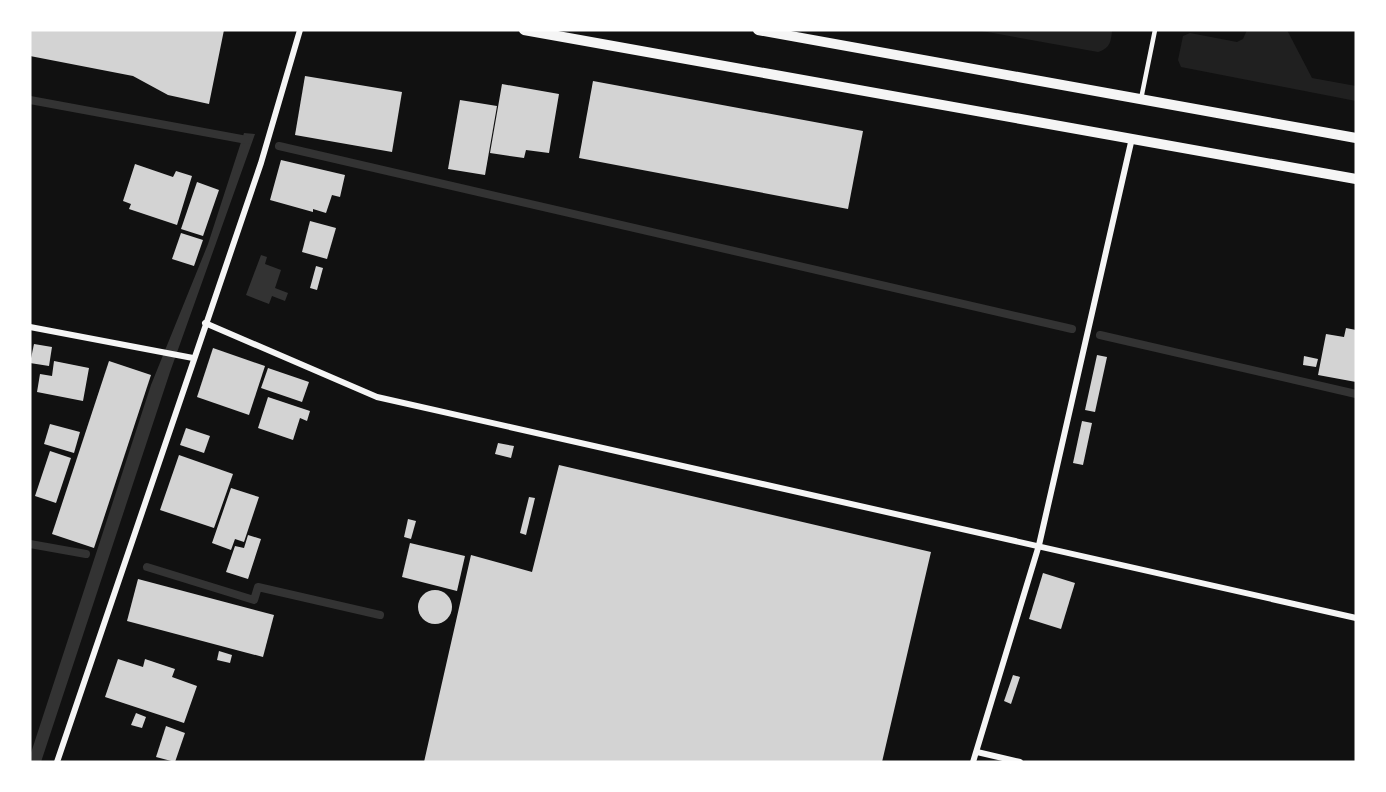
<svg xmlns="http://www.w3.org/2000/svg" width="1386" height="792" font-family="Lora,serif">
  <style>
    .green { fill: #202020 }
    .water { fill: #333 }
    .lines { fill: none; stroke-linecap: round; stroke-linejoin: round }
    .stream { stroke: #333; stroke-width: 8 }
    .building { fill: #d3d3d3 }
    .service { stroke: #f5f5f5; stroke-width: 4.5 }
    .minor { stroke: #f5f5f5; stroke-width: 6 }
    .tertiary { stroke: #f5f5f5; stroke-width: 10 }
  </style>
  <rect width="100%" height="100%" fill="#111"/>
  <g class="green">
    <path d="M 976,30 L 1112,30 C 1111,42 1110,48 1098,52 Z"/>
    <path d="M 1247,30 L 1287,30 L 1312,78 L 1356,86 L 1356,101 L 1181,67 L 1178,60 L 1183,36 L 1190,33 L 1237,42 L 1243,39 Z"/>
  </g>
  <g class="water">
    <path d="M 244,133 L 255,134 L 170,372 L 41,762 L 30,762 L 30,756 L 151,385 L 208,244 Z"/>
    <path d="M 261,255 L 267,257 L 265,264 L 281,270 L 275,288 L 288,293 L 285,301 L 272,296 L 269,304 L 246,295 Z"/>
  </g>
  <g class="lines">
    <g class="stream">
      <path d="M 30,100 L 247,140"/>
      <path d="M 279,146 L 1072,329"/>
      <path d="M 1100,335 L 1356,394"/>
      <path d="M 30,544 L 86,554"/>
      <path d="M 147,567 L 254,600 L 258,587 L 380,615"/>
    </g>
  </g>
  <g class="building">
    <path d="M 30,30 L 224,30 L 209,104 L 168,95 L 133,76 L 30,56 Z"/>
    <path d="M 305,76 L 402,92 L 392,152 L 295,135 Z"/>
    <path d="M 593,81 L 863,131 L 848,209 L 579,158 Z"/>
    <path d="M 502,84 L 559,94 L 549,153 L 526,150 L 524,158 L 490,153 Z"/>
    <path d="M 460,100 L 497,106 L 485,175 L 448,169 Z"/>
    <path d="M 281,160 L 345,175 L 340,197 L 332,195 L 326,213 L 313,209 L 313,212 L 270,200 Z"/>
    <path d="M 135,164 L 173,177 L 176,171 L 192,176 L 177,225 L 129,209 L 131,204 L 123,201 Z"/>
    <path d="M 197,182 L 219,190 L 203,236 L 181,229 Z"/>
    <path d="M 310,221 L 336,228 L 327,259 L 302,252 Z"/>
    <path d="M 181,233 L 203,240 L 194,266 L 172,259 Z"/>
    <path d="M 316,266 L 323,268 L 317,290 L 310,288 Z"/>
    <path d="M 1346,328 L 1356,330 L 1356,382 L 1318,375 L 1326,334 L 1344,337 Z"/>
    <path d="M 34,344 L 52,347 L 49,366 L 30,363 Z"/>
    <path d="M 213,348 L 265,366 L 249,415 L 197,397 Z"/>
    <path d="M 1097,355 L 1107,357 L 1095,412 L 1085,410 Z"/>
    <path d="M 1304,356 L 1318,359 L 1316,367 L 1303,365 Z"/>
    <path d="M 54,361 L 89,368 L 83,401 L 37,392 L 40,374 L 52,376 Z"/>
    <path d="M 109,361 L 151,375 L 94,548 L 52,534 Z"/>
    <path d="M 268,368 L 309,382 L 302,402 L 261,388 Z"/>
    <path d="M 268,397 L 310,411 L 307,421 L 300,418 L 293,440 L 258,428 Z"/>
    <path d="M 1082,421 L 1092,423 L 1083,465 L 1073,463 Z"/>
    <path d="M 50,424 L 80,432 L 74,453 L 44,444 Z"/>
    <path d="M 186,428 L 210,436 L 204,453 L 180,445 Z"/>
    <path d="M 498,443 L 514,446 L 511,458 L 495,454 Z"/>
    <path d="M 50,451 L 71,458 L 56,503 L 35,496 Z"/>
    <path d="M 179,455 L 233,474 L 214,528 L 160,510 Z"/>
    <path d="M 559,465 L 931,552 L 882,762 L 424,762 L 471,555 L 532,572 Z"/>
    <path d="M 231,488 L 259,497 L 244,542 L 235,539 L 231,550 L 212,543 Z"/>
    <path d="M 529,497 L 535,498 L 526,535 L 520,533 Z"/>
    <path d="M 408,519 L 416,521 L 411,539 L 404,537 Z"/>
    <path d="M 248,535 L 261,539 L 248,579 L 226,572 L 235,546 L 244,548 Z"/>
    <path d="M 410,543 L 465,556 L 457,591 L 402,577 Z"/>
    <path d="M 1043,573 L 1075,583 L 1061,629 L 1029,619 Z"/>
    <path d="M 138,579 L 274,615 L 263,657 L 127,621 Z"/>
    <circle cx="435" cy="607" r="17"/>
    <path d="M 219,651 L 232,655 L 230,663 L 217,660 Z"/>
    <path d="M 118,659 L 143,667 L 145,659 L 175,669 L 172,677 L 197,686 L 184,723 L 105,697 Z"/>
    <path d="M 1013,675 L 1020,677 L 1011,704 L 1004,701 Z"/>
    <path d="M 136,713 L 146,717 L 142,728 L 131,725 Z"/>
    <path d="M 166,726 L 185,733 L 175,762 L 156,757 Z"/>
  </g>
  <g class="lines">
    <path class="service" d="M 1141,99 L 1155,30"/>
    <g class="minor">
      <path d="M 205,323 L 377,397 L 1356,618"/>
      <path d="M 30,327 L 193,358"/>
      <path d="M 977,752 L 1020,762"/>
      <path d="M 57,762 L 261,163 L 300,30"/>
      <path d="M 973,762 L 1039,545 L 1132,138"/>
    </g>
    <g class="tertiary">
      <path d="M 524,30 L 1356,179"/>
      <path d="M 758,30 L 1356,138"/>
    </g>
  </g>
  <rect width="1386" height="792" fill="none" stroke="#ffffff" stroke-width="63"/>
</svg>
